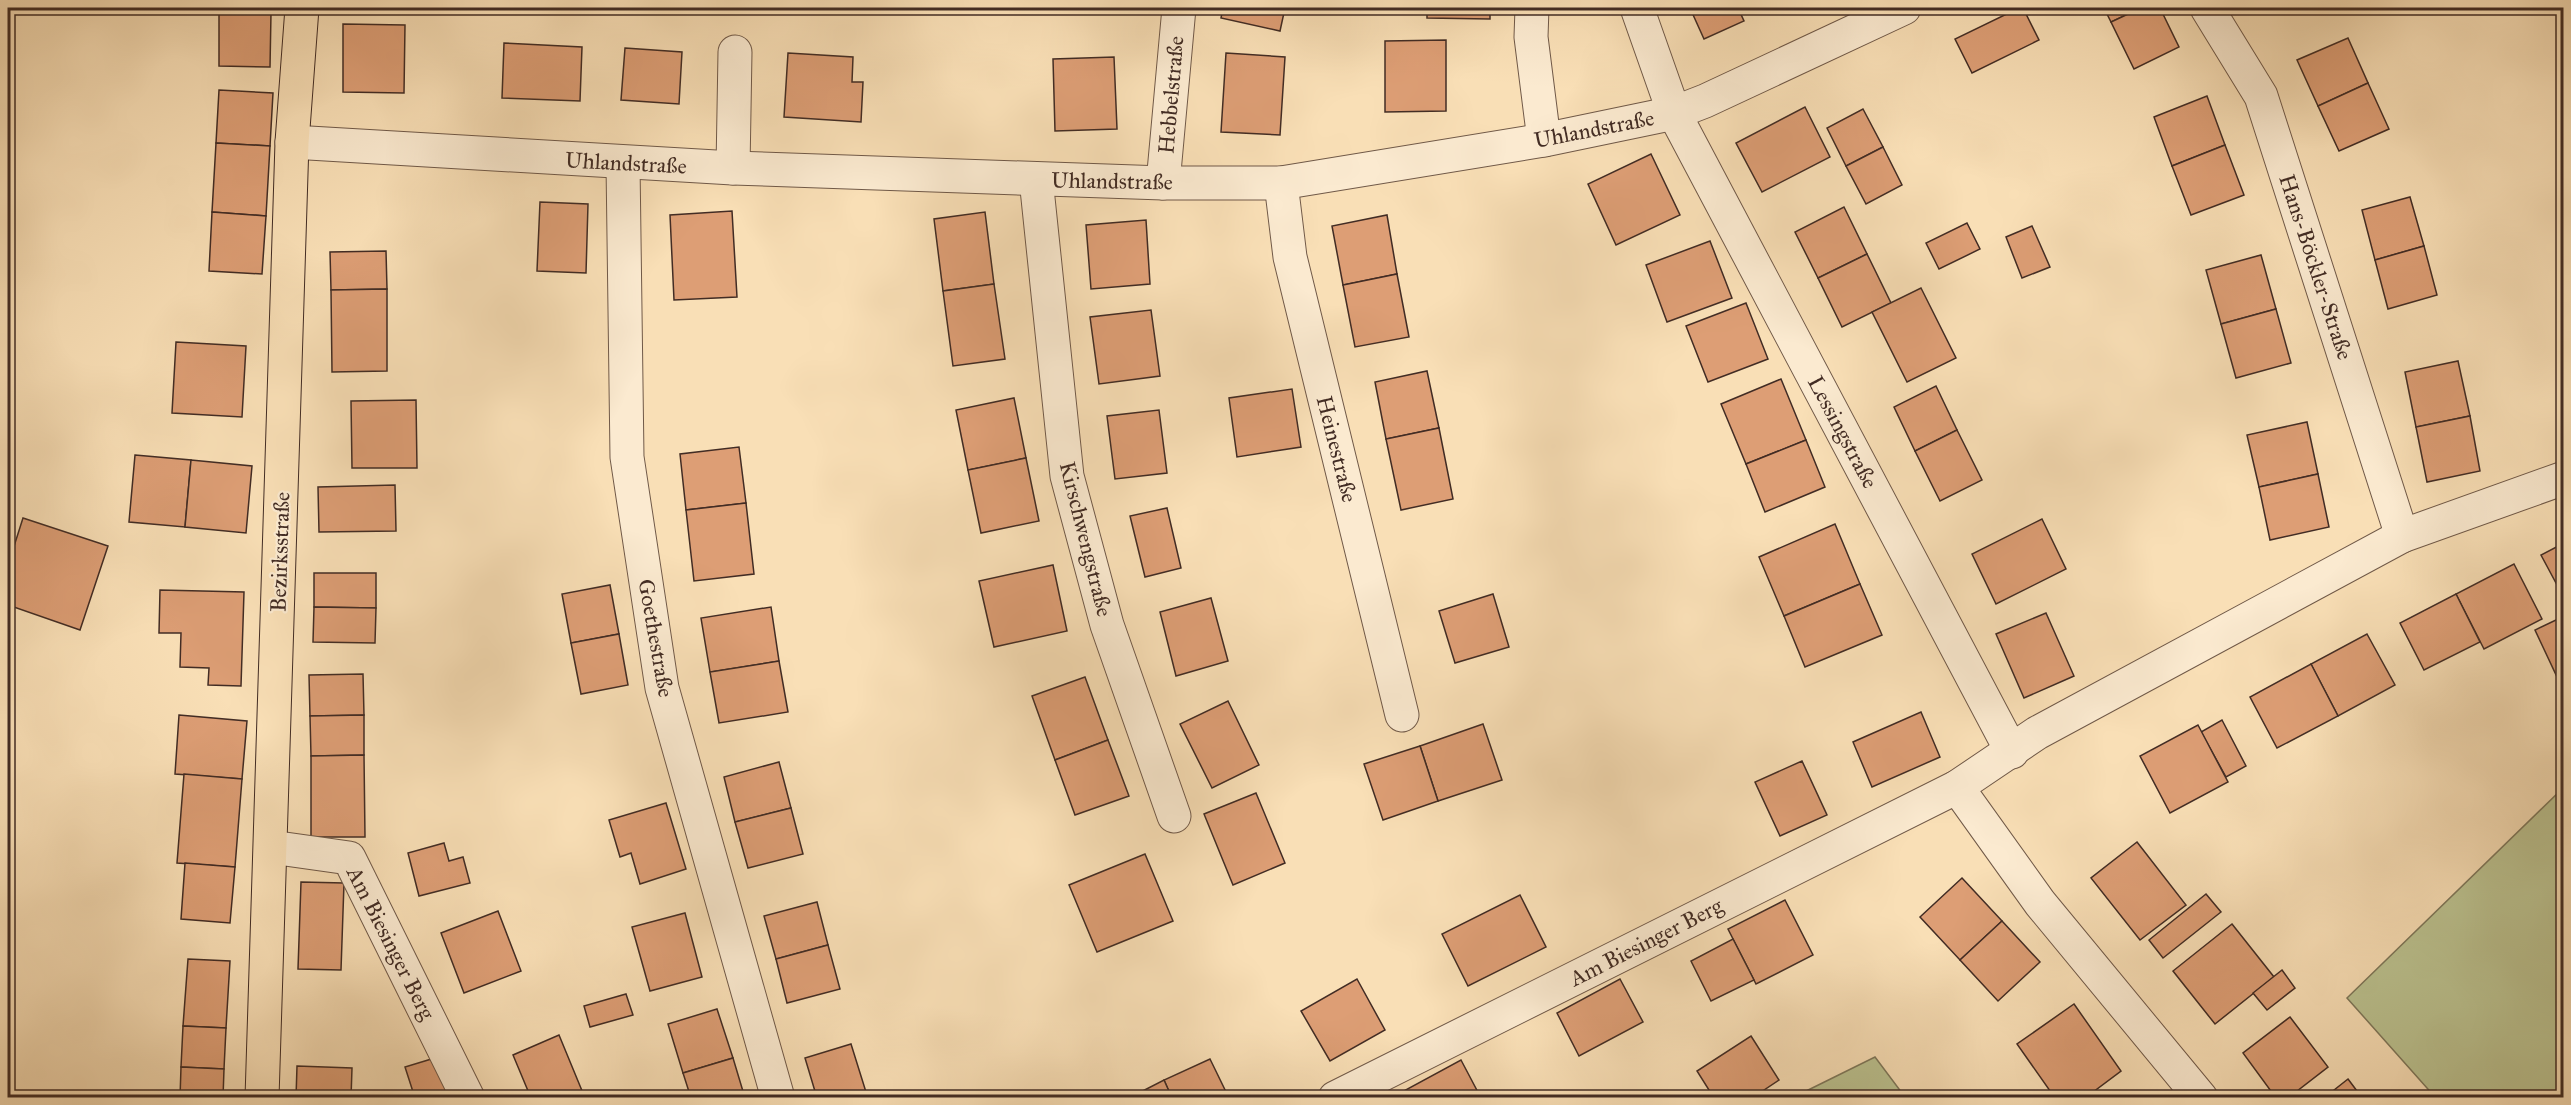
<svg xmlns="http://www.w3.org/2000/svg" width="2571" height="1105" font-family="'IM FELL Great Primer',serif">
  <style>
    .green { fill: #bbc290; stroke: #7e775a; stroke-width: 1.5 }
    .building { fill: #dd9e75; stroke: #422c24; stroke-width: 1.5 }
    .lines { fill: none; stroke-linecap: round; stroke-linejoin: round }
    .minor-casing { stroke: #705948; stroke-width: 35 }
    .major-casing { stroke: #422c24; stroke-width: 35 }
    .minor { stroke: #fbead0; stroke-width: 33 }
    .major { stroke: #f9dfb6; stroke-width: 33 }
    .labels { text-anchor: middle; dominant-baseline: central; stroke-width: 4.5; stroke-linejoin: round; paint-order: stroke }
    .street-label { font-size: 22px; fill: #422c24; stroke: #fbead0 }
  </style>
  <rect width="100%" height="100%" fill="#f9dfb6"/>
  <filter id="stains"><feTurbulence type="fractalNoise" baseFrequency=".00333" numOctaves="4"/><feColorMatrix values="0 0 0 0 .2 0 0 0 0 .09 0 0 0 0 .02 0 0 0 .5 -.17"/></filter>
  <radialGradient id="worn" r=".72"><stop offset=".6" stop-color="#630" stop-opacity="0"/><stop offset="1" stop-color="#630" stop-opacity=".3"/></radialGradient>
  <g class="green">
    <path d="M 2563,788 L 2563,1097 L 2435,1097 L 2347,998 Z"/>
    <path d="M 1875,1057 L 1905,1097 L 1794,1097 Z"/>
  </g>
  <g class="building">
    <path d="M 341,8 L 400,8 L 400,14 L 340,9 Z"/>
    <path d="M 1223,8 L 1285,8 L 1280,31 L 1221,18 Z"/>
    <path d="M 1427,8 L 1490,8 L 1490,19 L 1427,18 Z"/>
    <path d="M 1690,8 L 1738,8 L 1744,21 L 1704,39 Z"/>
    <path d="M 2019,8 L 2023,8 L 2039,40 L 1972,73 L 1955,39 Z"/>
    <path d="M 2104,8 L 2141,8 L 2111,22 Z"/>
    <path d="M 2141,8 L 2160,8 L 2179,47 L 2134,69 L 2111,22 Z"/>
    <path d="M 219,12 L 271,13 L 270,67 L 219,66 Z"/>
    <path d="M 343,24 L 405,25 L 404,93 L 343,92 Z"/>
    <path d="M 2348,38 L 2368,83 L 2318,106 L 2297,60 Z"/>
    <path d="M 1446,40 L 1446,111 L 1385,112 L 1385,41 Z"/>
    <path d="M 504,43 L 582,47 L 580,101 L 502,98 Z"/>
    <path d="M 625,48 L 682,52 L 679,104 L 621,100 Z"/>
    <path d="M 788,53 L 853,57 L 852,82 L 863,82 L 861,122 L 784,117 Z"/>
    <path d="M 1226,53 L 1285,57 L 1280,135 L 1221,132 Z"/>
    <path d="M 1114,57 L 1117,129 L 1055,131 L 1053,59 Z"/>
    <path d="M 2368,83 L 2389,129 L 2339,151 L 2318,106 Z"/>
    <path d="M 219,90 L 273,93 L 270,146 L 216,143 Z"/>
    <path d="M 2207,96 L 2225,145 L 2172,166 L 2154,117 Z"/>
    <path d="M 1805,107 L 1830,157 L 1762,192 L 1736,143 Z"/>
    <path d="M 1863,109 L 1883,147 L 1846,166 L 1827,128 Z"/>
    <path d="M 216,143 L 270,146 L 266,216 L 212,212 Z"/>
    <path d="M 2225,145 L 2244,195 L 2191,215 L 2172,166 Z"/>
    <path d="M 1883,147 L 1902,185 L 1866,204 L 1846,166 Z"/>
    <path d="M 1651,154 L 1680,215 L 1616,245 L 1588,184 Z"/>
    <path d="M 2410,197 L 2424,246 L 2375,260 L 2362,210 Z"/>
    <path d="M 540,202 L 588,204 L 586,273 L 537,271 Z"/>
    <path d="M 1844,207 L 1867,254 L 1818,278 L 1795,232 Z"/>
    <path d="M 732,211 L 737,297 L 674,300 L 670,215 Z"/>
    <path d="M 212,212 L 266,216 L 262,274 L 209,271 Z"/>
    <path d="M 985,212 L 994,284 L 943,291 L 934,219 Z"/>
    <path d="M 1387,215 L 1397,274 L 1343,285 L 1332,226 Z"/>
    <path d="M 1146,220 L 1150,284 L 1091,289 L 1086,225 Z"/>
    <path d="M 1967,223 L 1980,249 L 1939,269 L 1926,243 Z"/>
    <path d="M 2032,226 L 2050,267 L 2022,278 L 2006,237 Z"/>
    <path d="M 1710,241 L 1732,298 L 1667,322 L 1646,265 Z"/>
    <path d="M 2424,246 L 2437,295 L 2388,309 L 2375,260 Z"/>
    <path d="M 386,251 L 387,289 L 331,290 L 330,252 Z"/>
    <path d="M 1867,254 L 1891,303 L 1842,327 L 1818,278 Z"/>
    <path d="M 2261,255 L 2276,309 L 2221,324 L 2206,270 Z"/>
    <path d="M 1397,274 L 1409,337 L 1355,347 L 1343,285 Z"/>
    <path d="M 994,284 L 1005,359 L 953,366 L 943,291 Z"/>
    <path d="M 1921,288 L 1956,358 L 1907,382 L 1872,312 Z"/>
    <path d="M 387,289 L 387,371 L 332,372 L 331,290 Z"/>
    <path d="M 1746,303 L 1768,359 L 1708,382 L 1686,326 Z"/>
    <path d="M 2276,309 L 2291,363 L 2236,378 L 2221,324 Z"/>
    <path d="M 1151,310 L 1160,376 L 1099,384 L 1090,317 Z"/>
    <path d="M 176,342 L 246,346 L 242,417 L 172,413 Z"/>
    <path d="M 2458,361 L 2470,416 L 2416,427 L 2405,372 Z"/>
    <path d="M 1427,371 L 1439,428 L 1386,439 L 1375,382 Z"/>
    <path d="M 1781,379 L 1806,440 L 1746,464 L 1721,404 Z"/>
    <path d="M 1936,386 L 1957,430 L 1915,451 L 1894,407 Z"/>
    <path d="M 1292,389 L 1301,447 L 1237,457 L 1229,398 Z"/>
    <path d="M 1014,398 L 1026,458 L 968,470 L 956,410 Z"/>
    <path d="M 416,400 L 417,468 L 352,468 L 351,401 Z"/>
    <path d="M 1159,410 L 1167,473 L 1115,479 L 1107,416 Z"/>
    <path d="M 2470,416 L 2480,471 L 2427,482 L 2416,427 Z"/>
    <path d="M 2307,422 L 2318,474 L 2259,487 L 2247,435 Z"/>
    <path d="M 1439,428 L 1453,499 L 1401,510 L 1386,439 Z"/>
    <path d="M 1957,430 L 1982,480 L 1940,501 L 1915,451 Z"/>
    <path d="M 1806,440 L 1825,487 L 1765,512 L 1746,464 Z"/>
    <path d="M 739,447 L 746,503 L 686,510 L 680,454 Z"/>
    <path d="M 135,455 L 191,460 L 185,527 L 129,522 Z"/>
    <path d="M 1026,458 L 1039,521 L 981,533 L 968,470 Z"/>
    <path d="M 191,460 L 252,466 L 246,533 L 185,527 Z"/>
    <path d="M 2318,474 L 2329,527 L 2270,540 L 2259,487 Z"/>
    <path d="M 395,485 L 396,531 L 319,532 L 318,487 Z"/>
    <path d="M 746,503 L 754,574 L 694,581 L 686,510 Z"/>
    <path d="M 1167,508 L 1181,568 L 1145,577 L 1130,516 Z"/>
    <path d="M 23,518 L 108,546 L 80,630 L 8,605 L 8,565 Z"/>
    <path d="M 2042,519 L 2066,569 L 1996,604 L 1972,554 Z"/>
    <path d="M 1835,524 L 1860,584 L 1784,616 L 1759,557 Z"/>
    <path d="M 2564,543 L 2564,598 L 2541,555 Z"/>
    <path d="M 2514,564 L 2542,619 L 2484,649 L 2456,594 Z"/>
    <path d="M 1053,565 L 1067,631 L 994,647 L 979,581 Z"/>
    <path d="M 314,573 L 376,573 L 376,608 L 314,607 Z"/>
    <path d="M 1860,584 L 1882,635 L 1805,667 L 1784,616 Z"/>
    <path d="M 610,585 L 619,634 L 571,643 L 562,594 Z"/>
    <path d="M 160,590 L 244,592 L 241,686 L 208,685 L 209,668 L 180,667 L 181,633 L 159,633 Z"/>
    <path d="M 1493,594 L 1509,647 L 1455,663 L 1439,611 Z"/>
    <path d="M 2456,594 L 2480,642 L 2424,670 L 2400,623 Z"/>
    <path d="M 1211,598 L 1228,661 L 1176,676 L 1160,612 Z"/>
    <path d="M 314,607 L 376,608 L 375,643 L 313,642 Z"/>
    <path d="M 771,607 L 779,661 L 710,672 L 701,618 Z"/>
    <path d="M 2046,613 L 2074,676 L 2024,698 L 1996,634 Z"/>
    <path d="M 2558,619 L 2564,631 L 2564,677 L 2558,679 L 2535,630 Z"/>
    <path d="M 619,634 L 628,685 L 581,694 L 571,643 Z"/>
    <path d="M 2367,634 L 2395,685 L 2338,716 L 2311,664 Z"/>
    <path d="M 779,661 L 788,712 L 719,723 L 710,672 Z"/>
    <path d="M 2311,664 L 2338,716 L 2277,748 L 2250,697 Z"/>
    <path d="M 363,674 L 364,715 L 310,716 L 309,675 Z"/>
    <path d="M 1085,677 L 1108,740 L 1055,760 L 1032,696 Z"/>
    <path d="M 1228,701 L 1259,765 L 1212,788 L 1180,724 Z"/>
    <path d="M 1921,712 L 1940,757 L 1872,787 L 1853,742 Z"/>
    <path d="M 179,715 L 247,721 L 242,779 L 175,774 Z"/>
    <path d="M 364,715 L 364,755 L 311,756 L 310,716 Z"/>
    <path d="M 2222,720 L 2246,766 L 2226,777 L 2201,732 Z"/>
    <path d="M 1483,724 L 1502,780 L 1438,801 L 1420,746 Z"/>
    <path d="M 2198,725 L 2228,782 L 2170,813 L 2140,756 Z"/>
    <path d="M 1108,740 L 1129,796 L 1075,815 L 1055,760 Z"/>
    <path d="M 1420,746 L 1438,801 L 1383,820 L 1364,764 Z"/>
    <path d="M 364,755 L 365,837 L 311,837 L 311,756 Z"/>
    <path d="M 1802,761 L 1827,815 L 1780,836 L 1755,782 Z"/>
    <path d="M 779,762 L 791,808 L 735,822 L 724,777 Z"/>
    <path d="M 184,774 L 242,779 L 235,867 L 177,863 Z"/>
    <path d="M 1256,793 L 1285,863 L 1233,885 L 1204,814 Z"/>
    <path d="M 666,803 L 686,869 L 640,884 L 631,853 L 620,857 L 609,820 Z"/>
    <path d="M 791,808 L 803,854 L 748,868 L 735,822 Z"/>
    <path d="M 2137,842 L 2186,905 L 2140,940 L 2091,878 Z"/>
    <path d="M 444,843 L 449,861 L 463,857 L 470,883 L 419,896 L 408,853 Z"/>
    <path d="M 1145,854 L 1173,921 L 1097,952 L 1069,885 Z"/>
    <path d="M 185,863 L 235,867 L 230,923 L 181,919 Z"/>
    <path d="M 1962,878 L 2002,921 L 1960,960 L 1920,917 Z"/>
    <path d="M 301,882 L 344,883 L 341,970 L 298,969 Z"/>
    <path d="M 2206,894 L 2221,912 L 2163,958 L 2149,940 Z"/>
    <path d="M 1520,895 L 1546,947 L 1468,986 L 1442,934 Z"/>
    <path d="M 1785,900 L 1813,955 L 1756,984 L 1728,929 Z"/>
    <path d="M 817,902 L 828,945 L 776,959 L 764,916 Z"/>
    <path d="M 498,911 L 521,971 L 464,993 L 441,933 Z"/>
    <path d="M 685,913 L 702,977 L 650,991 L 632,927 Z"/>
    <path d="M 2002,921 L 2040,962 L 1998,1001 L 1960,960 Z"/>
    <path d="M 2232,924 L 2274,977 L 2215,1024 L 2173,971 Z"/>
    <path d="M 1733,939 L 1754,980 L 1711,1001 L 1691,961 Z"/>
    <path d="M 828,945 L 840,989 L 787,1003 L 776,959 Z"/>
    <path d="M 188,959 L 230,961 L 226,1028 L 183,1026 Z"/>
    <path d="M 2282,970 L 2295,988 L 2267,1010 L 2253,993 Z"/>
    <path d="M 1357,979 L 1385,1030 L 1330,1061 L 1301,1011 Z"/>
    <path d="M 1620,979 L 1643,1022 L 1579,1056 L 1557,1013 Z"/>
    <path d="M 626,994 L 633,1015 L 590,1027 L 584,1006 Z"/>
    <path d="M 2074,1004 L 2121,1071 L 2085,1098 L 2055,1098 L 2017,1044 Z"/>
    <path d="M 717,1009 L 733,1058 L 683,1073 L 668,1024 Z"/>
    <path d="M 2290,1017 L 2328,1067 L 2288,1098 L 2276,1098 L 2243,1053 Z"/>
    <path d="M 183,1026 L 226,1028 L 224,1069 L 181,1067 Z"/>
    <path d="M 559,1035 L 585,1098 L 531,1098 L 513,1055 Z"/>
    <path d="M 1751,1036 L 1779,1080 L 1752,1098 L 1714,1098 L 1697,1071 Z"/>
    <path d="M 851,1044 L 866,1092 L 849,1098 L 817,1098 L 805,1058 Z"/>
    <path d="M 438,1057 L 450,1098 L 415,1098 L 405,1067 Z"/>
    <path d="M 733,1058 L 745,1098 L 691,1098 L 683,1073 Z"/>
    <path d="M 1210,1059 L 1229,1098 L 1172,1098 L 1164,1080 Z"/>
    <path d="M 1461,1060 L 1481,1098 L 1402,1098 L 1400,1093 Z"/>
    <path d="M 297,1066 L 352,1068 L 351,1098 L 296,1098 Z"/>
    <path d="M 181,1067 L 224,1069 L 223,1098 L 180,1098 Z"/>
    <path d="M 2348,1079 L 2360,1095 L 2357,1098 L 2324,1098 Z"/>
    <path d="M 1164,1080 L 1172,1098 L 1129,1098 Z"/>
  </g>
  <g class="lines">
    <g class="minor-casing">
      <g id="minor">
        <path d="M 1532,8 L 1531,37 L 1544,140"/>
        <path d="M 1637,8 L 1674,113 L 2012,752"/>
        <path d="M 292,142 L 733,168 L 1163,183 L 1281,183 L 1544,140 L 1674,113 L 1705,101 L 1904,8"/>
        <path d="M 623,164 L 627,457 L 662,688 L 778,1098"/>
        <path d="M 733,168 L 735,52"/>
        <path d="M 1036,179 L 1067,476 L 1107,625 L 1174,816"/>
        <path d="M 1163,183 L 1179,8"/>
        <path d="M 1281,183 L 1290,257 L 1402,715"/>
        <path d="M 2402,536 L 2564,478"/>
        <path d="M 1957,787 L 2040,903 L 2201,1098"/>
        <path d="M 271,847 L 349,858 L 468,1098"/>
        <path d="M 1335,1098 L 1957,787 L 2037,733 L 2402,536 L 2261,96 L 2207,8"/>
      </g>
    </g>
    <g class="major-casing">
      <path id="major" d="M 262,1098 L 292,142 L 302,8"/>
    </g>
    <use href="#minor" class="minor"/>
    <use href="#major" class="major"/>
  </g>
  <g class="labels">
    <g class="street-label">
      <text transform="translate(1171 95) rotate(-85)">Hebbelstraße</text>
      <text transform="translate(1594 129) rotate(-11)">Uhlandstraße</text>
      <text transform="translate(626 163) rotate(3)">Uhlandstraße</text>
      <text transform="translate(1112 181) rotate(1)">Uhlandstraße</text>
      <text transform="translate(2316 267) rotate(72)">Hans-Böckler-Straße</text>
      <text transform="translate(1843 432) rotate(62)">Lessingstraße</text>
      <text transform="translate(1337 449) rotate(76)">Heinestraße</text>
      <text transform="translate(1086 539) rotate(76)">Kirschwengstraße</text>
      <text transform="translate(280 552) rotate(-88)">Bezirksstraße</text>
      <text transform="translate(656 638) rotate(80)">Goethestraße</text>
      <text transform="translate(1646 942) rotate(-27)">Am Biesinger Berg</text>
      <text transform="translate(391 943) rotate(63)">Am Biesinger Berg</text>
    </g>
  </g>
  <rect width="2571" height="1105" fill="none" stroke="#f9dfb6" stroke-width="30"/>
  <rect x="9" y="9" width="2553" height="1087" fill="none" stroke="#422c24" stroke-width="3"/>
  <rect x="15" y="15" width="2541" height="1075" fill="none" stroke="#422c24" stroke-width="1.5"/>
  <rect width="100%" height="100%" filter="url(#stains)"/>
  <rect width="100%" height="100%" fill="url(#worn)"/>
</svg>
